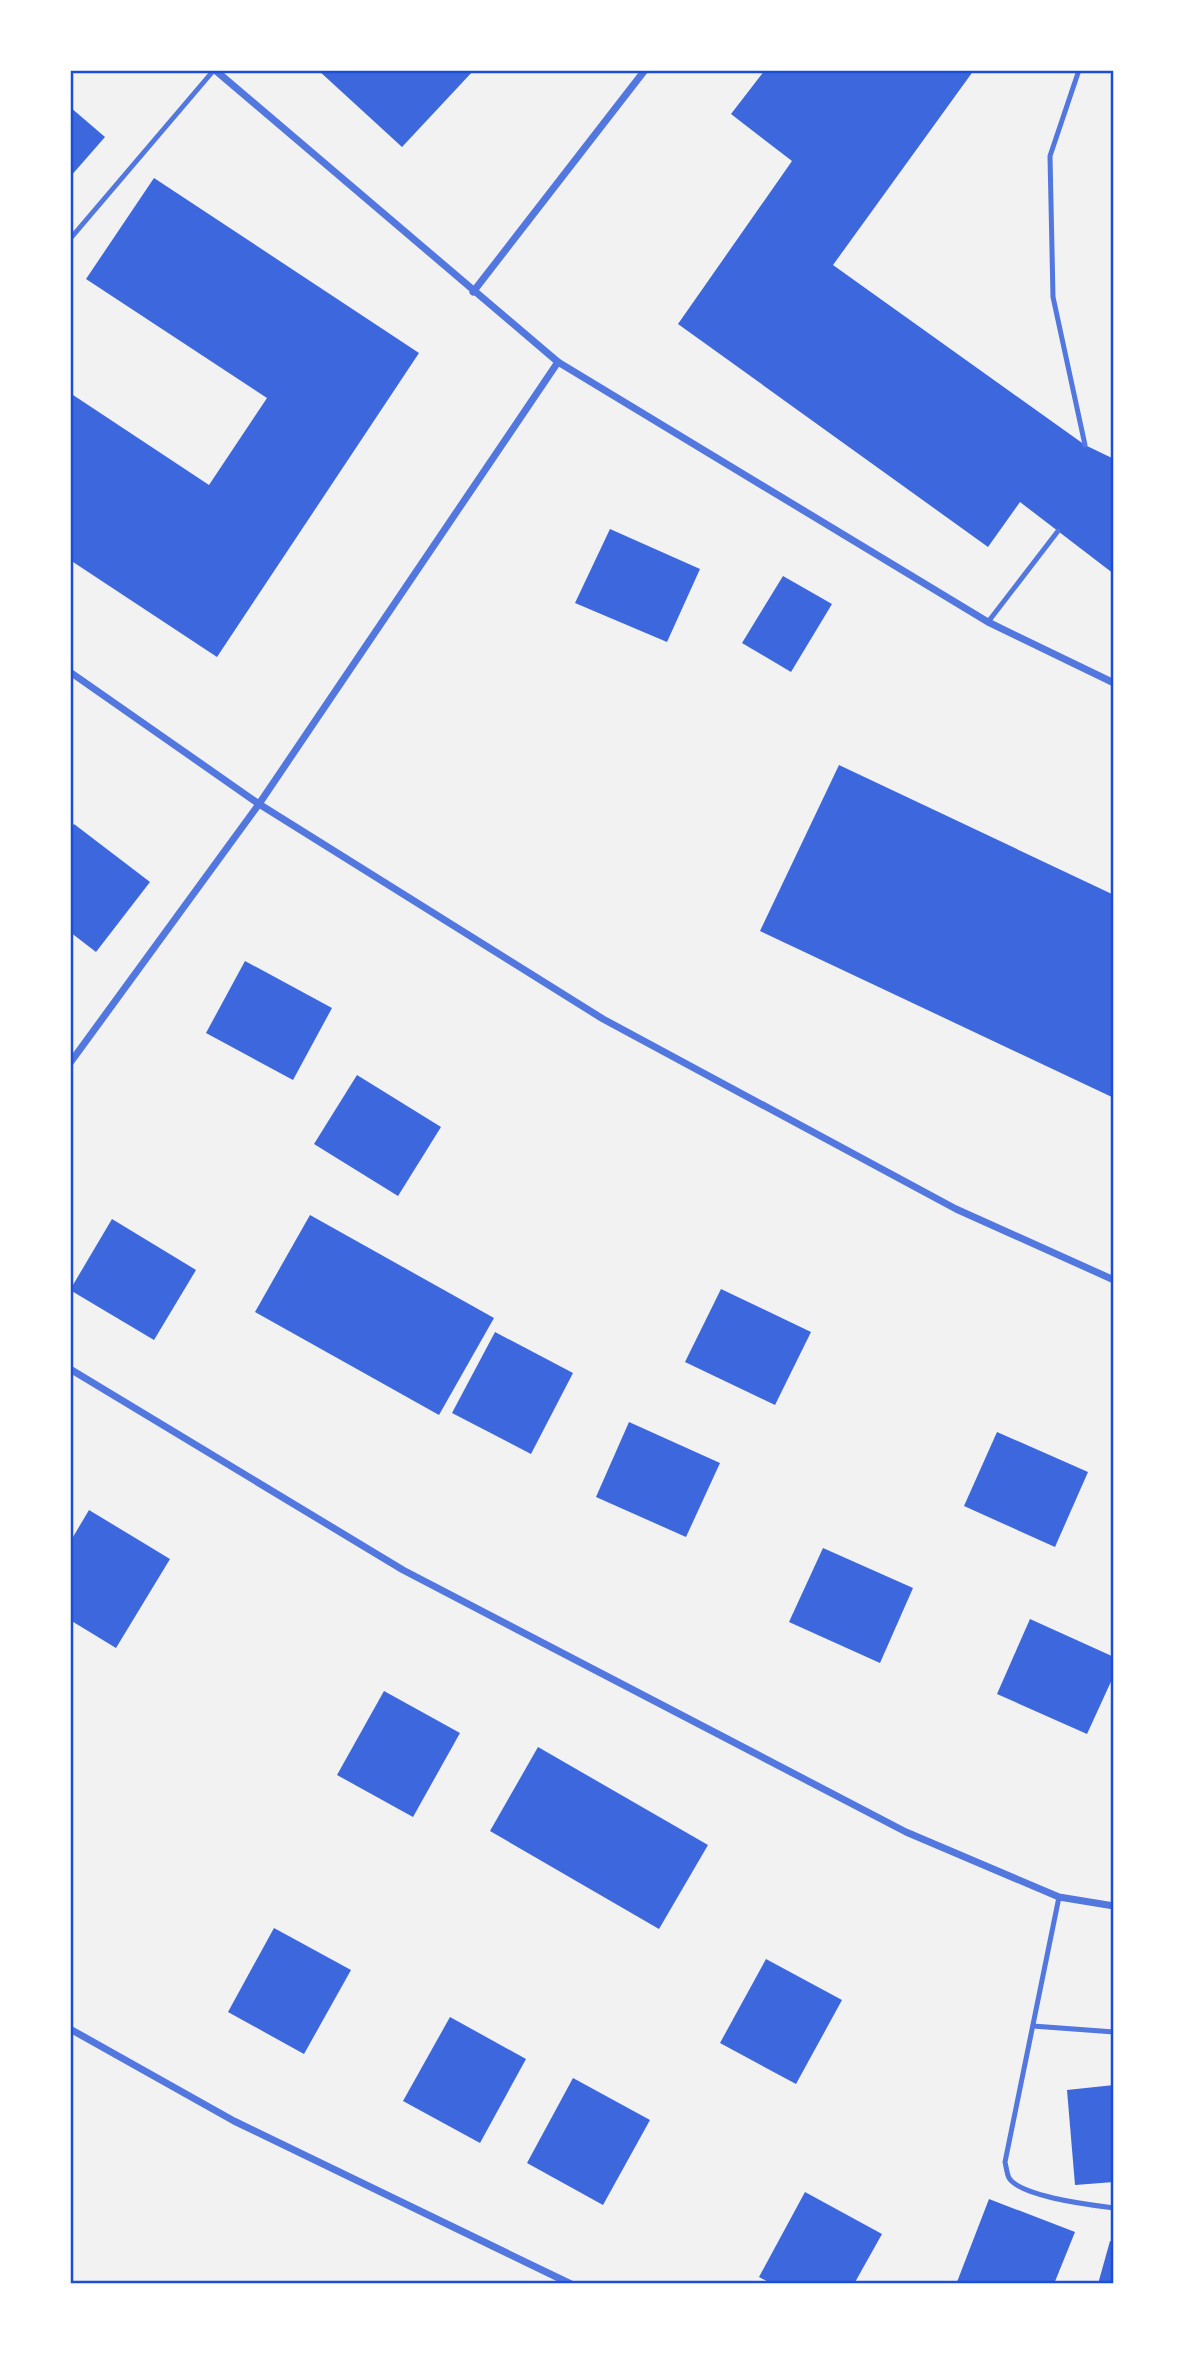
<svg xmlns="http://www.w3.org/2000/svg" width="1184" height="2354" font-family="'Roboto Condensed',sans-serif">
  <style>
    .building { fill: #3d67dc }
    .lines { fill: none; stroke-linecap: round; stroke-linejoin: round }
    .service { stroke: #5277de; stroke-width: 5 }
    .minor { stroke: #5277de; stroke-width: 7 }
    .neatline { fill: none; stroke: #1d4ed8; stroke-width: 2.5 }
  </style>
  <rect width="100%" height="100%" fill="#f2f2f2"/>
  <g class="building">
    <path d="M 318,70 L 474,70 L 402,147 Z"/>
    <path d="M 765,70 L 974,70 L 833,265 L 1085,445 L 1114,459 L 1114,574 L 1020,502 L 988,547 L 678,324 L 792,161 L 731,114 Z"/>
    <path d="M 70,107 L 105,137 L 70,177 Z"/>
    <path d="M 154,178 L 419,353 L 217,657 L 70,560 L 70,393 L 209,485 L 267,398 L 86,279 Z"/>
    <path d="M 610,529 L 700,569 L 667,642 L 575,603 Z"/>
    <path d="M 783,576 L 832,604 L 791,672 L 742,643 Z"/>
    <path d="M 839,765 L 1114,895 L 1114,1098 L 760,931 Z"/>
    <path d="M 74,824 L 150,882 L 96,952 L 70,932 L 70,829 Z"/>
    <path d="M 245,961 L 332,1008 L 293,1080 L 206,1033 Z"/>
    <path d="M 357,1075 L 441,1127 L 398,1196 L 314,1144 Z"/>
    <path d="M 310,1215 L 494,1318 L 439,1415 L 255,1312 Z"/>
    <path d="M 112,1219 L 196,1270 L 154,1340 L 70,1290 Z"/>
    <path d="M 721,1289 L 811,1332 L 775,1405 L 685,1362 Z"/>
    <path d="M 495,1332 L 573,1373 L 531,1454 L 452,1413 Z"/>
    <path d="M 629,1422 L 720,1463 L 686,1537 L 596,1497 Z"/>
    <path d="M 997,1432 L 1088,1472 L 1055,1547 L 964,1506 Z"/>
    <path d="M 89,1510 L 170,1559 L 116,1648 L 70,1620 L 70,1542 Z"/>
    <path d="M 823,1548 L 913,1588 L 880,1663 L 789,1622 Z"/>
    <path d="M 1030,1619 L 1114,1657 L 1114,1675 L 1087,1734 L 997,1694 Z"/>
    <path d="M 384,1691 L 460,1733 L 413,1817 L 337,1775 Z"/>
    <path d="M 538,1747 L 708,1845 L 659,1929 L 490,1831 Z"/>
    <path d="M 274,1928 L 351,1970 L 304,2054 L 228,2012 Z"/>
    <path d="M 766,1959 L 842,2000 L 796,2084 L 720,2043 Z"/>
    <path d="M 450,2017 L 526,2059 L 480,2143 L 403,2101 Z"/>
    <path d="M 573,2078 L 650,2120 L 603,2205 L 527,2163 Z"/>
    <path d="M 1114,2085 L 1114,2182 L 1075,2185 L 1067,2090 Z"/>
    <path d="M 805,2192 L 882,2234 L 854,2284 L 772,2284 L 759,2277 Z"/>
    <path d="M 989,2199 L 1075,2232 L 1054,2284 L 957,2282 Z"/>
    <path d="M 1110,2241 L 1114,2242 L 1114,2284 L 1098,2284 Z"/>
  </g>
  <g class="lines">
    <g class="service">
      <path d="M 1079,70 L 1050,156 L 1053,297 L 1085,445"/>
      <path d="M 70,239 L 214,70"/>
      <path d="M 988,622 L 1058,531"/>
      <path d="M 1059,1897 L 1005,2162 C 1006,2166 1007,2174 1009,2178 C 1021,2197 1092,2205 1114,2208"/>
      <path d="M 1033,2026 L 1114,2032"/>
    </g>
    <g class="minor">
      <path d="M 215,70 L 558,362 L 988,622 L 1114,683"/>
      <path d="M 473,292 L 645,70"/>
      <path d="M 70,672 L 259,804 L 603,1019 L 956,1209 L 1114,1280"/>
      <path d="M 70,1063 L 259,804 L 558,362"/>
      <path d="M 70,1369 L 403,1570 L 906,1832 L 1059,1897 L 1114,1906"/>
      <path d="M 70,2029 L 234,2121 L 571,2284"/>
    </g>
  </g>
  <rect width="1184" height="2354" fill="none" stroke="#ffffff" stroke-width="144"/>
  <rect x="72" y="72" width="1040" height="2210" class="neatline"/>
</svg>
